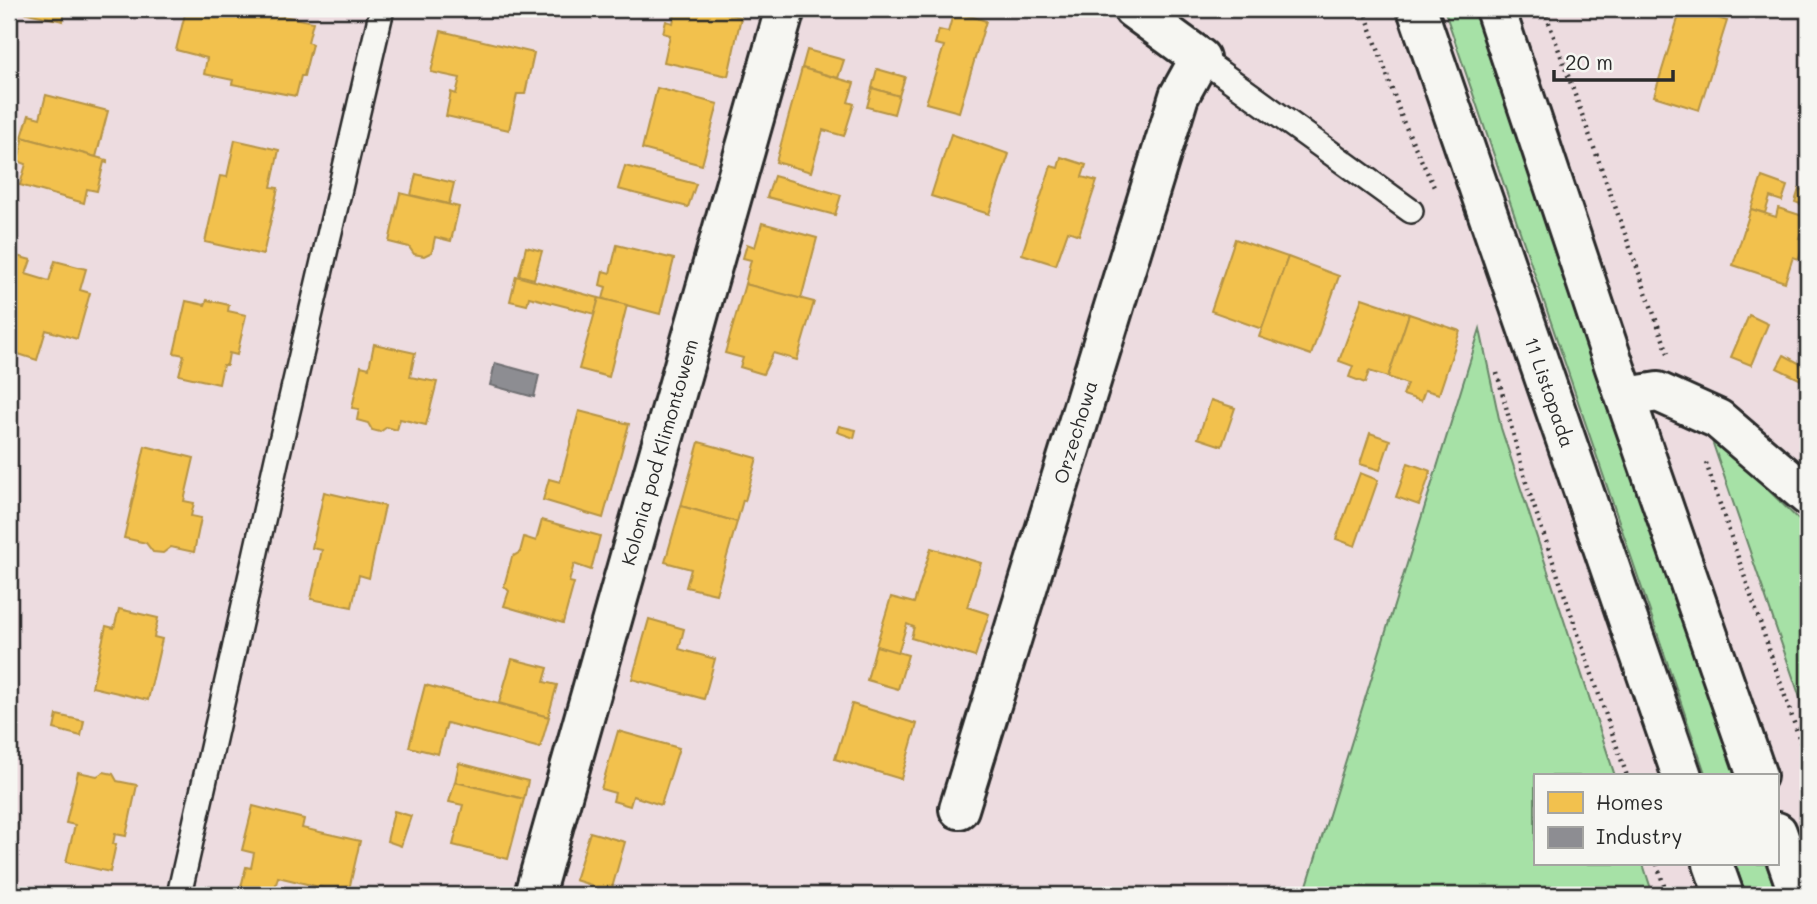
<svg xmlns="http://www.w3.org/2000/svg" width="1817" height="904" font-family="Mali,sans-serif">
  <style>
    .green { fill: #a6e1a6; stroke: #688668; stroke-width: 2 }
    .homes { fill: #f2c14e; stroke: #b69444; stroke-width: 2 }
    .industry { fill: #8d8d92; stroke: #707073; stroke-width: 2 }
    .lines { fill: none; stroke-linecap: round; stroke-linejoin: round }
    .service-casing { stroke: #2b2b2b; stroke-width: 28 }
    .minor-casing { stroke: #2b2b2b; stroke-width: 44 }
    .secondary-casing { stroke: #2b2b2b; stroke-width: 44 }
    .path { stroke: #2b2b2b; stroke-width: 4.5; stroke-dasharray: 2 5; stroke-linecap: butt }
    .service { stroke: #f6f6f2; stroke-width: 23 }
    .minor { stroke: #f6f6f2; stroke-width: 38 }
    .secondary { stroke: #f6f6f2; stroke-width: 38 }
    .labels { text-anchor: middle; dominant-baseline: central; stroke-width: 7; stroke-linejoin: round; paint-order: stroke }
    .street-label { font-size: 19px; fill: #2b2b2b; stroke: #f6f6f2 }
  </style>
  <rect width="100%" height="100%" fill="#eddce0"/>
  <filter id="ink" filterUnits="userSpaceOnUse"><feTurbulence type="fractalNoise" baseFrequency=".0143" numOctaves="2"/><feDisplacementMap in="SourceGraphic" scale="14" xChannelSelector="R" yChannelSelector="G"/><feConvolveMatrix kernelMatrix="1 2 1 2 8 2 1 2 1" color-interpolation-filters="sRGB"/></filter>
  <g filter="url(#ink)">
    <g class="green">
      <path d="M 1444,9 L 1473,9 L 1736,776 L 1706,776 Z"/>
      <path d="M 1480,329 L 1501,428 L 1615,776 L 1535,776 L 1535,864 L 1643,864 L 1653,895 L 1304,895 Z"/>
      <path d="M 1709,432 L 1808,529 L 1808,721 Z"/>
      <path d="M 1735,864 L 1766,864 L 1777,895 L 1746,895 Z"/>
    </g>
    <g class="homes">
      <path d="M 24,9 L 65,9 L 63,21 L 23,12 Z"/>
      <path d="M 218,9 L 254,9 L 264,11 L 265,9 L 285,9 L 283,16 L 313,22 L 308,42 L 312,44 L 304,76 L 301,76 L 296,96 L 232,84 L 233,80 L 204,74 L 207,58 L 176,50 L 186,10 L 216,18 Z"/>
      <path d="M 676,9 L 710,9 L 741,17 L 728,76 L 664,62 L 670,35 L 663,33 L 666,21 L 673,23 Z"/>
      <path d="M 1681,9 L 1691,9 L 1727,21 L 1699,110 L 1654,96 Z"/>
      <path d="M 954,11 L 986,21 L 959,112 L 926,103 L 944,46 L 935,44 L 939,30 L 948,32 Z"/>
      <path d="M 441,31 L 534,53 L 525,94 L 517,94 L 509,130 L 446,116 L 451,92 L 456,94 L 460,78 L 431,72 Z"/>
      <path d="M 807,50 L 844,60 L 838,78 L 802,68 Z"/>
      <path d="M 802,68 L 854,83 L 848,102 L 854,104 L 844,136 L 823,130 L 811,172 L 776,162 Z"/>
      <path d="M 877,69 L 905,77 L 899,96 L 872,88 Z"/>
      <path d="M 657,88 L 718,104 L 702,165 L 642,149 Z"/>
      <path d="M 872,88 L 899,96 L 894,114 L 867,107 Z"/>
      <path d="M 46,95 L 108,111 L 96,157 L 22,137 L 29,115 L 40,118 Z"/>
      <path d="M 951,134 L 1009,154 L 989,214 L 931,196 Z"/>
      <path d="M 22,137 L 107,160 L 107,163 L 104,162 L 97,191 L 87,189 L 84,203 L 20,185 L 26,164 L 18,161 L 23,140 L 21,140 Z"/>
      <path d="M 235,140 L 279,150 L 271,187 L 278,188 L 263,255 L 205,242 L 220,176 L 227,177 Z"/>
      <path d="M 1061,157 L 1086,165 L 1082,177 L 1097,181 L 1079,235 L 1068,231 L 1056,265 L 1022,254 L 1051,166 L 1058,168 Z"/>
      <path d="M 625,166 L 696,184 L 688,207 L 618,189 Z"/>
      <path d="M 416,174 L 454,183 L 449,204 L 411,195 Z"/>
      <path d="M 774,176 L 841,195 L 835,215 L 767,197 Z"/>
      <path d="M 1762,177 L 1787,186 L 1782,201 L 1770,197 L 1765,213 L 1751,209 Z"/>
      <path d="M 1799,189 L 1808,192 L 1808,207 L 1795,202 Z"/>
      <path d="M 400,193 L 459,207 L 451,241 L 435,237 L 432,252 L 424,256 L 414,254 L 409,247 L 389,242 Z"/>
      <path d="M 1778,208 L 1806,217 L 1799,238 L 1805,240 L 1799,259 L 1793,257 L 1785,282 L 1733,265 L 1751,209 L 1776,217 Z"/>
      <path d="M 762,223 L 817,238 L 801,299 L 745,284 L 751,260 L 743,258 L 747,244 L 755,247 Z"/>
      <path d="M 1235,239 L 1288,257 L 1262,329 L 1211,311 Z"/>
      <path d="M 617,245 L 674,259 L 660,314 L 603,299 L 606,287 L 600,285 L 603,271 L 610,273 Z"/>
      <path d="M 526,247 L 542,251 L 534,279 L 519,275 Z"/>
      <path d="M 9,254 L 31,260 L 26,274 L 49,281 L 55,261 L 86,269 L 80,290 L 90,293 L 77,339 L 46,330 L 37,360 L 9,351 Z"/>
      <path d="M 1288,257 L 1339,276 L 1311,355 L 1259,337 Z"/>
      <path d="M 516,276 L 599,298 L 595,314 L 529,297 L 527,305 L 510,301 Z"/>
      <path d="M 745,284 L 814,302 L 797,360 L 773,353 L 763,374 L 740,367 L 743,358 L 725,353 Z"/>
      <path d="M 599,298 L 627,305 L 609,377 L 579,369 Z"/>
      <path d="M 1362,298 L 1409,314 L 1388,377 L 1369,371 L 1365,383 L 1349,377 L 1353,366 L 1339,361 Z"/>
      <path d="M 207,300 L 229,305 L 228,311 L 246,315 L 237,355 L 229,353 L 227,365 L 223,365 L 219,384 L 179,375 L 184,355 L 174,353 L 186,301 L 205,305 Z"/>
      <path d="M 1409,314 L 1460,331 L 1439,394 L 1425,390 L 1421,401 L 1403,395 L 1407,384 L 1388,377 Z"/>
      <path d="M 1749,315 L 1768,324 L 1751,365 L 1731,357 Z"/>
      <path d="M 374,344 L 415,353 L 410,377 L 437,382 L 426,425 L 400,419 L 397,430 L 387,427 L 380,432 L 372,430 L 368,423 L 357,420 L 359,409 L 352,408 L 361,366 L 369,368 Z"/>
      <path d="M 1784,355 L 1808,368 L 1808,375 L 1805,382 L 1777,368 Z"/>
      <path d="M 1211,400 L 1235,408 L 1222,446 L 1198,438 Z"/>
      <path d="M 579,411 L 629,424 L 603,518 L 543,500 L 549,479 L 560,482 Z"/>
      <path d="M 839,426 L 856,430 L 854,438 L 837,432 Z"/>
      <path d="M 1370,433 L 1390,440 L 1380,470 L 1360,464 Z"/>
      <path d="M 699,442 L 757,458 L 745,501 L 743,500 L 737,522 L 681,506 Z"/>
      <path d="M 145,446 L 194,458 L 184,501 L 194,503 L 191,516 L 201,518 L 194,552 L 171,547 L 163,553 L 153,552 L 146,543 L 124,538 Z"/>
      <path d="M 1408,463 L 1431,471 L 1419,505 L 1396,497 Z"/>
      <path d="M 1360,473 L 1378,480 L 1355,546 L 1336,539 Z"/>
      <path d="M 324,492 L 385,506 L 369,578 L 359,575 L 352,607 L 311,599 L 322,550 L 312,548 Z"/>
      <path d="M 681,506 L 737,522 L 716,594 L 686,587 L 691,569 L 665,562 Z"/>
      <path d="M 542,520 L 600,536 L 591,570 L 574,564 L 569,582 L 574,583 L 563,623 L 504,606 L 509,591 L 504,586 L 512,557 L 520,552 L 524,537 L 536,541 Z"/>
      <path d="M 931,548 L 981,563 L 967,607 L 989,614 L 975,657 L 911,638 L 914,627 L 907,624 L 898,653 L 876,646 L 891,597 L 914,603 Z"/>
      <path d="M 119,609 L 158,618 L 154,637 L 162,639 L 148,700 L 92,687 L 106,626 L 114,628 Z"/>
      <path d="M 649,619 L 684,629 L 679,649 L 715,659 L 704,699 L 632,679 Z"/>
      <path d="M 876,646 L 908,655 L 898,689 L 867,680 Z"/>
      <path d="M 512,659 L 548,668 L 544,682 L 557,685 L 548,717 L 499,703 Z"/>
      <path d="M 425,685 L 549,717 L 540,748 L 447,723 L 438,754 L 409,747 Z"/>
      <path d="M 852,704 L 917,724 L 901,779 L 835,759 Z"/>
      <path d="M 57,715 L 84,721 L 81,736 L 54,729 Z"/>
      <path d="M 618,731 L 679,748 L 661,805 L 633,796 L 630,806 L 613,801 L 615,793 L 601,789 Z"/>
      <path d="M 459,763 L 528,781 L 524,799 L 455,782 Z"/>
      <path d="M 78,772 L 97,776 L 104,772 L 113,774 L 117,781 L 137,785 L 126,836 L 115,834 L 113,844 L 116,844 L 110,872 L 66,862 L 75,825 L 66,823 Z"/>
      <path d="M 455,782 L 524,799 L 508,859 L 453,845 L 463,805 L 449,802 Z"/>
      <path d="M 253,806 L 304,819 L 302,828 L 360,841 L 348,894 L 278,877 L 273,895 L 257,895 L 240,891 L 246,867 L 251,868 L 254,853 L 242,850 Z"/>
      <path d="M 394,811 L 411,816 L 401,846 L 387,841 Z"/>
      <path d="M 590,832 L 625,842 L 610,895 L 588,895 L 591,885 L 575,880 Z"/>
    </g>
    <path class="industry" d="M 495,363 L 539,375 L 534,397 L 490,385 Z"/>
    <g class="lines">
      <g class="service-casing">
        <g id="service">
          <path d="M 1200,58 L 1411,211"/>
          <path d="M 179,895 L 277,458 L 382,9"/>
        </g>
      </g>
      <g class="minor-casing">
        <g id="minor">
          <path d="M 1626,397 L 1658,392 L 1718,419 L 1808,496"/>
          <path d="M 959,809 L 1179,96 L 1200,58 L 1133,9"/>
          <path d="M 534,895 L 785,9"/>
        </g>
      </g>
      <g class="secondary-casing">
        <g id="secondary">
          <path d="M 1417,9 L 1682,776"/>
          <path d="M 1495,9 L 1615,368 L 1757,776"/>
          <path d="M 1777,832 L 1799,895"/>
          <path d="M 1713,864 L 1724,895"/>
        </g>
      </g>
      <g class="path">
        <path d="M 1364,9 L 1403,121 L 1434,187"/>
        <path d="M 1544,9 L 1669,356"/>
        <path d="M 1497,373 L 1527,486 L 1627,776"/>
        <path d="M 1706,463 L 1808,764"/>
        <path d="M 1657,864 L 1667,895"/>
      </g>
      <use href="#service" class="service"/>
      <use href="#minor" class="minor"/>
      <use href="#secondary" class="secondary"/>
    </g>
  </g>
  <g class="labels">
    <g class="street-label">
      <text transform="translate(1550 392) rotate(71)">11 Listopada</text>
      <text transform="translate(1075 432) rotate(-73)">Orzechowa</text>
      <text transform="translate(659 452) rotate(-74)">Kolonia pod Klimontowem</text>
    </g>
  </g>
  <rect width="1817" height="904" fill="none" stroke="#f6f6f2" stroke-width="35"/>
  <rect x="18" y="18" width="1782" height="869" fill="none" stroke="#2b2b2b" stroke-width="2.5" filter="url(#ink)"/>
  <rect x="1534" y="774" width="245" height="91" fill="#f6f6f2" stroke="#a5a5a2" stroke-width="2"/>
  <rect x="1548" y="792" width="35" height="21" fill="#f2c14e" stroke="#a5a5a2" stroke-width="2"/>
  <text x="1596" y="810" font-size="21" fill="#2b2b2b">Homes</text>
  <rect x="1548" y="827" width="35" height="21" fill="#8d8d92" stroke="#a5a5a2" stroke-width="2"/>
  <text x="1596" y="844" font-size="21" fill="#2b2b2b">Industry</text>
  <path d="M1554 70v10h119v-10" fill="none" stroke="#2b2b2b" stroke-width="3.5"/>
  <text x="1565" y="70" font-size="21" fill="#2b2b2b" stroke="#f6f6f2" stroke-width="5" paint-order="stroke">20 m</text>
</svg>
